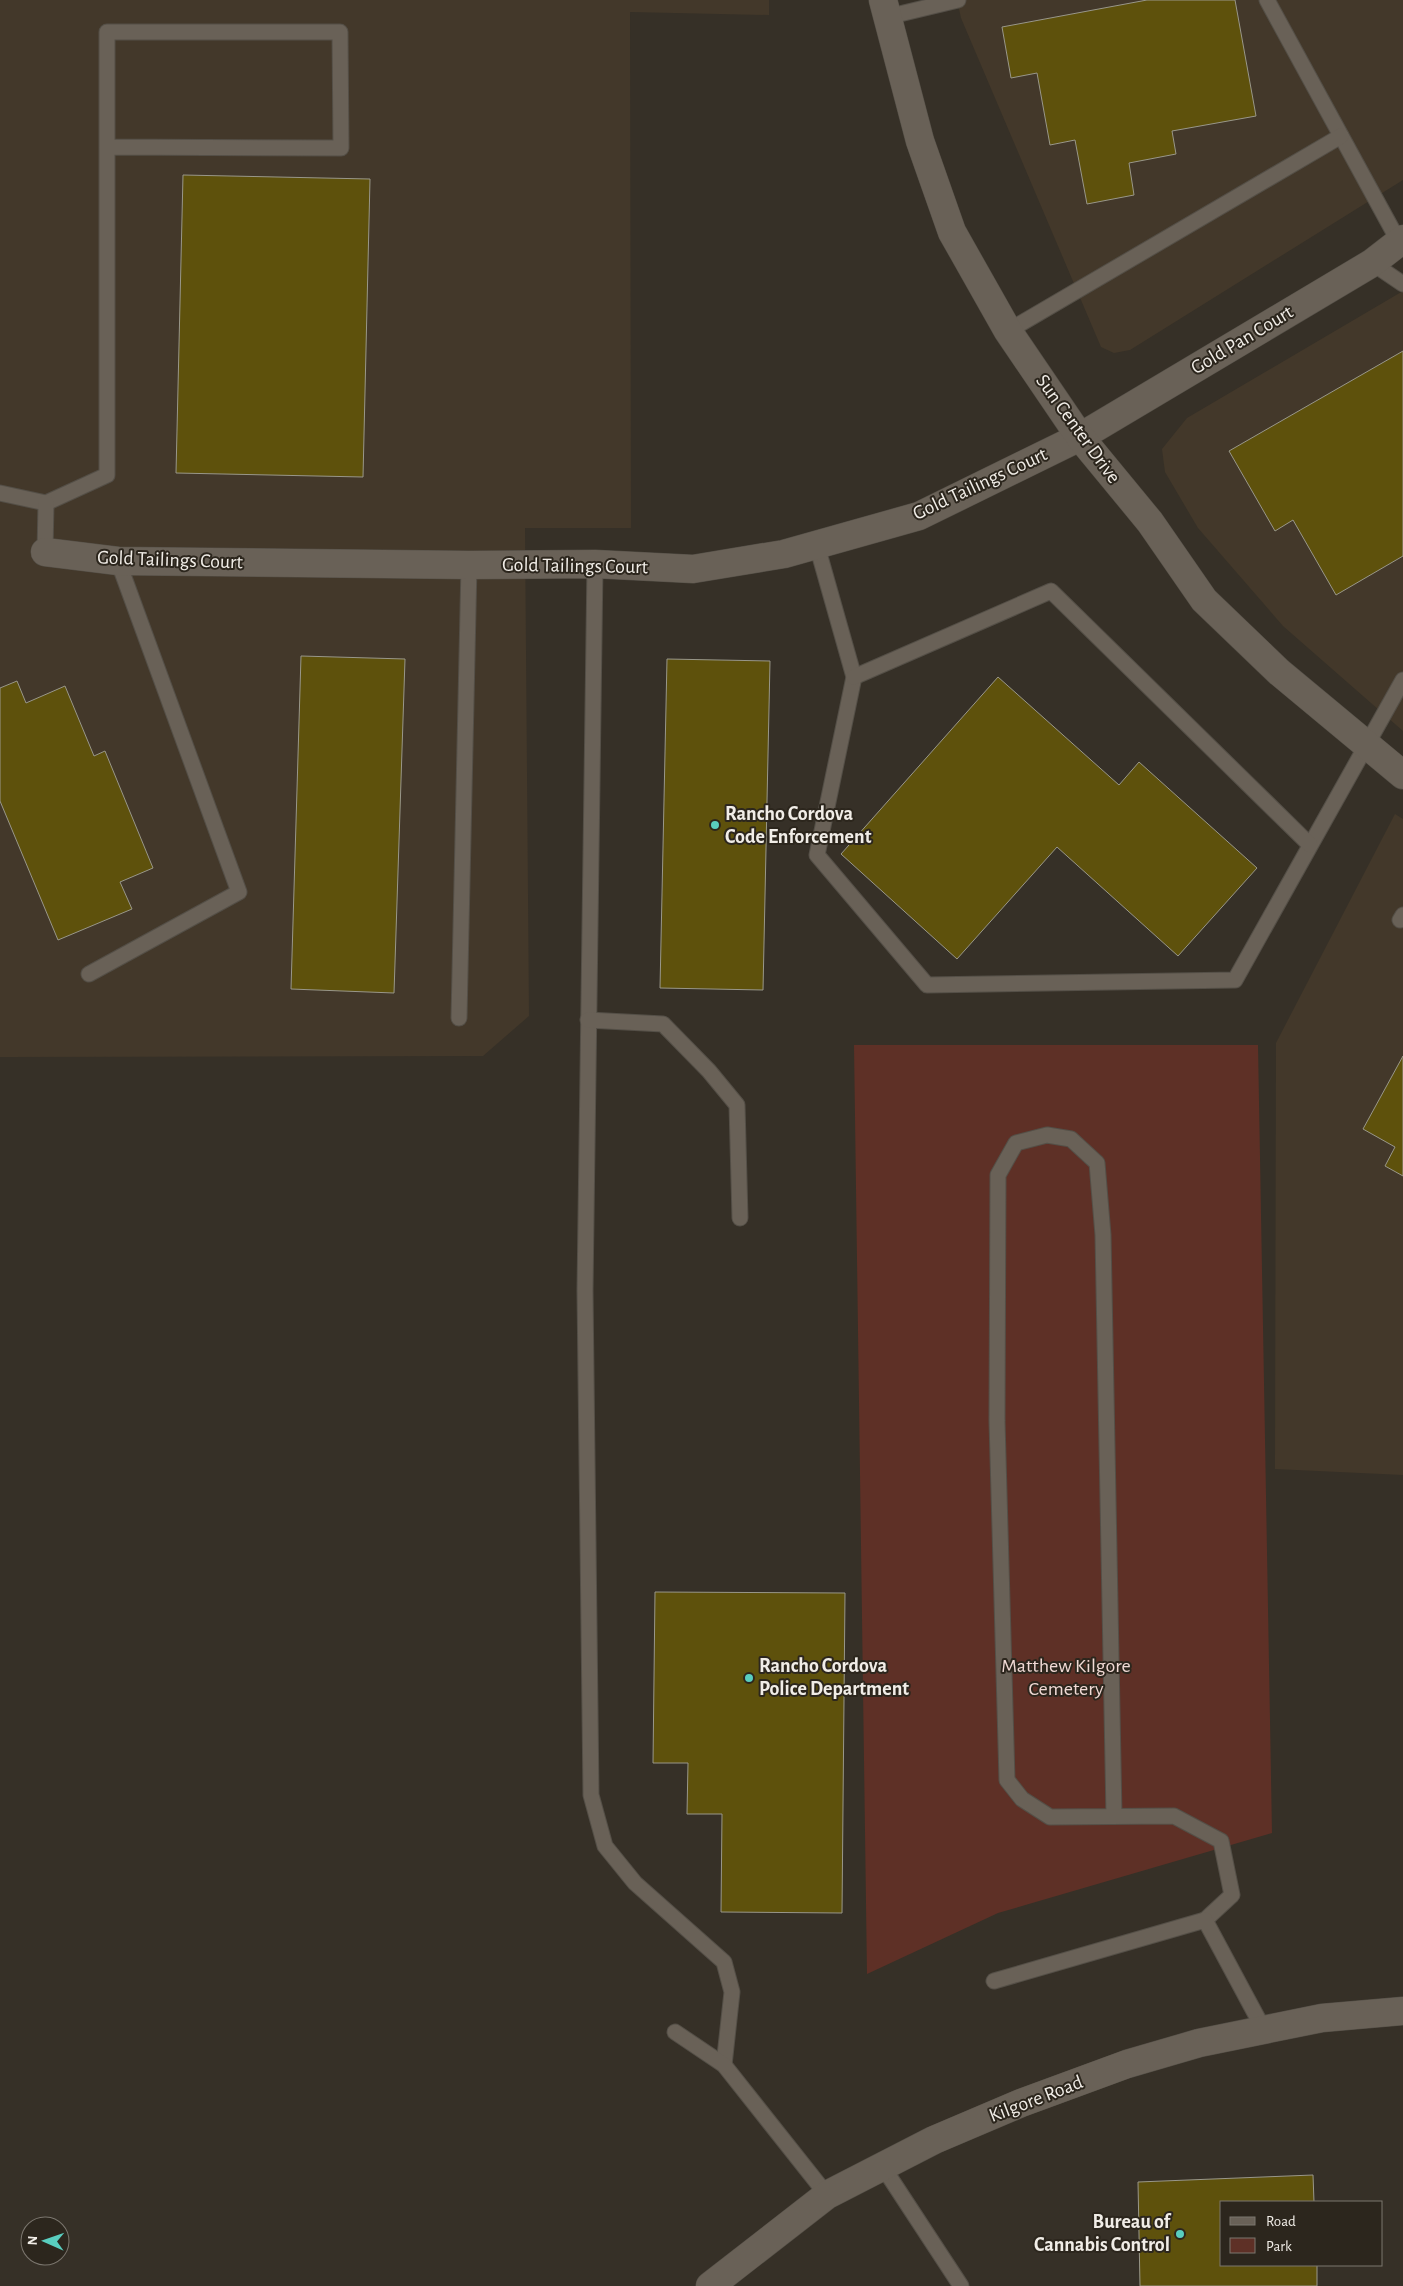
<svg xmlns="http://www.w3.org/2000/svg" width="1403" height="2286" font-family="'Alegreya Sans',sans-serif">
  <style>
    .built { fill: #43382a }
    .green { fill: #5e3026 }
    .building { fill: #5e510c; stroke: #99978a }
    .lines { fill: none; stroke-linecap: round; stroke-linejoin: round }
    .lane-casing { stroke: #544f47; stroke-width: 17 }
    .street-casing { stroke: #544f47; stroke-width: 29 }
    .secondary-casing { stroke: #544f47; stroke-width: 29 }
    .lane { stroke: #696157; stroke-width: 15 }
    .street { stroke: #696157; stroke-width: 28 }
    .secondary { stroke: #696157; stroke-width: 28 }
    .poi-dot { fill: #59cebf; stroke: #2c261d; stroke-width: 2 }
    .labels { text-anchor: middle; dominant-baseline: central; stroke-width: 4; stroke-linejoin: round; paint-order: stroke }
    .street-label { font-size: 20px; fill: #f1ede7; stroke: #2c261d }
    .poi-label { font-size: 20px; font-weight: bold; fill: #f1ede7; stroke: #2c261d; text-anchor: start }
    .park-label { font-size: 20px; fill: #f1dad5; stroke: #2c261d }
  </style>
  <rect width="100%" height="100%" fill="#363027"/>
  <g class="built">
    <path d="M 0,0 L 769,0 L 769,15 L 630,12 L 631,528 L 525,528 L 529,1016 L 483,1056 L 0,1057 Z"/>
    <path d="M 957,0 L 1403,0 L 1403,180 L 1130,350 L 1114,353 L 1101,347 L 961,18 Z"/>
    <path d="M 1403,291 L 1403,731 L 1283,626 L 1198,528 L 1165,472 L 1162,449 L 1187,418 Z"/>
    <path d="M 1395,814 L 1403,819 L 1403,1475 L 1275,1469 L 1276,1043 Z"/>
  </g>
  <path class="green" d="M 854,1045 L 1258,1045 L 1272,1833 L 998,1913 L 867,1974 Z"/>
  <g class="building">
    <path d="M 1147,0 L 1235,0 L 1256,116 L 1172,131 L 1176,154 L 1129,163 L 1134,195 L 1087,204 L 1075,140 L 1050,145 L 1037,73 L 1011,78 L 1002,27 Z"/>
    <path d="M 183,175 L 370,179 L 363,477 L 176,473 Z"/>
    <path d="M 1403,351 L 1403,556 L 1336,595 L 1293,520 L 1275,531 L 1229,451 Z"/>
    <path d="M 301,656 L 405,659 L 394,993 L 291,989 Z"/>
    <path d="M 667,659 L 770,661 L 763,990 L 660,988 Z"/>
    <path d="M 998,677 L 1119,785 L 1139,762 L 1257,868 L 1178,956 L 1057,847 L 957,959 L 841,854 Z"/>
    <path d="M 17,681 L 26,703 L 65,686 L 94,756 L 105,751 L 153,868 L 120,882 L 132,909 L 58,940 L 0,801 L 0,688 Z"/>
    <path d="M 1403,1056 L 1403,1176 L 1385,1166 L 1395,1147 L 1363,1129 Z"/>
    <path d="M 655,1592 L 845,1593 L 842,1913 L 721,1912 L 722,1814 L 687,1814 L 688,1763 L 653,1763 Z"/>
    <path d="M 1313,2175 L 1314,2202 L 1222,2202 L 1222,2265 L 1317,2265 L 1317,2286 L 1140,2286 L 1138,2182 Z"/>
  </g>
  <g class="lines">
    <g class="lane-casing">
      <g id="lane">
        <path d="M 1267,0 L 1399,242"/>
        <path d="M 887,17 L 958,0"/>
        <path d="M 1372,263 L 1403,284"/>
        <path d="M 1008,331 L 1341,136"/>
        <path d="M 0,493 L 46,503 L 107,475 L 107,32 L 340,32 L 341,148 L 107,147"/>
        <path d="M 817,546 L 854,677 L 817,855 L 927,985 L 1235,980 L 1403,680"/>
        <path d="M 45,552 L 46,503"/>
        <path d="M 595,564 L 585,1291 L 591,1795 L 605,1846 L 635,1883 L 724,1962 L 732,1992 L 724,2065"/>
        <path d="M 854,677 L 1051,591 L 1310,845"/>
        <path d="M 1400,920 L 1403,915"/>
        <path d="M 89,974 L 239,892 L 118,561"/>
        <path d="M 459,1018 L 469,565"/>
        <path d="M 588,1020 L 663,1024 L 709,1071 L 737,1105 L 740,1218"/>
        <path d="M 1114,1816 L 1103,1235 L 1097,1163 L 1071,1139 L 1047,1135 L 1016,1143 L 998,1175 L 997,1421 L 1007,1780 L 1022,1799 L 1050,1817 L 1174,1816 L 1221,1841 L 1232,1895 L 1205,1920"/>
        <path d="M 994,1981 L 1205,1920 L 1264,2030"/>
        <path d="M 675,2032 L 724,2065 L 827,2195"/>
        <path d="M 883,2167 L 961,2286"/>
      </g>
    </g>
    <g class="street-casing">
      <path id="street" d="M 45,552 L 118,561 L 469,565 L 595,564 L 693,569 L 784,554 L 919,516 L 1080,437 L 1372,263 L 1403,239"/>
    </g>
    <g class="secondary-casing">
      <g id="secondary">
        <path d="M 883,0 L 920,141 L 952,232 L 1008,331 L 1080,437 L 1150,522 L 1204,600 L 1279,672 L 1403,775"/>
        <path d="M 710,2286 L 827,2195 L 934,2140 L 1021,2103 L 1127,2064 L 1199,2043 L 1322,2018 L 1403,2011"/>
      </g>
    </g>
    <use href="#lane" class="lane"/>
    <use href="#street" class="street"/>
    <use href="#secondary" class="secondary"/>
  </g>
  <g class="poi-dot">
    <circle cx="715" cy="825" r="5"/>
    <circle cx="749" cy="1678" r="5"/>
    <circle cx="1180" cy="2234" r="5"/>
  </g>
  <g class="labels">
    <g class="street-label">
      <text transform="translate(1242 340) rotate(-31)">Gold Pan Court</text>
      <text transform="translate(1078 429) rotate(54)">Sun Center Drive</text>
      <text transform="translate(980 484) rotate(-25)">Gold Tailings Court</text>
      <text transform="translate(170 560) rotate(2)">Gold Tailings Court</text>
      <text transform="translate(575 566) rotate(1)">Gold Tailings Court</text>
      <text transform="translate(1036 2099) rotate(-21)">Kilgore Road</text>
    </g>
    <g class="poi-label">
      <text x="725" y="814">Rancho Cordova<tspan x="725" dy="23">Code Enforcement</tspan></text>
      <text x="759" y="1666">Rancho Cordova<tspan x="759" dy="23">Police Department</tspan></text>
      <text x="1170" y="2222" text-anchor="end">Bureau of<tspan x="1170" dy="23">Cannabis Control</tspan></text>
    </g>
    <g class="park-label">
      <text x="1066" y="1666">Matthew Kilgore<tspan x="1066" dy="23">Cemetery</tspan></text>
    </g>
  </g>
  <rect x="1220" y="2201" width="162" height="65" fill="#2c261d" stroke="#7b766e"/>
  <rect x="1230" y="2217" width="25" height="8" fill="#696157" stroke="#7b766e"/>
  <text x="1266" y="2226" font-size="15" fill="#f1ede7">Road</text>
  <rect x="1230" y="2238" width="25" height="15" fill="#5e3026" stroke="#7b766e"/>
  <text x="1266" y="2251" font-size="15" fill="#f1ede7">Park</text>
  <g transform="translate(45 2241) rotate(272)"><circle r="24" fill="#2c261d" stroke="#7b766e"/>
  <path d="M0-4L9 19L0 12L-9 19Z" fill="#59cebf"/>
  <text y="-8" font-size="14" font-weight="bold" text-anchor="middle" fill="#f1ede7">N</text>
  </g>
</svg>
